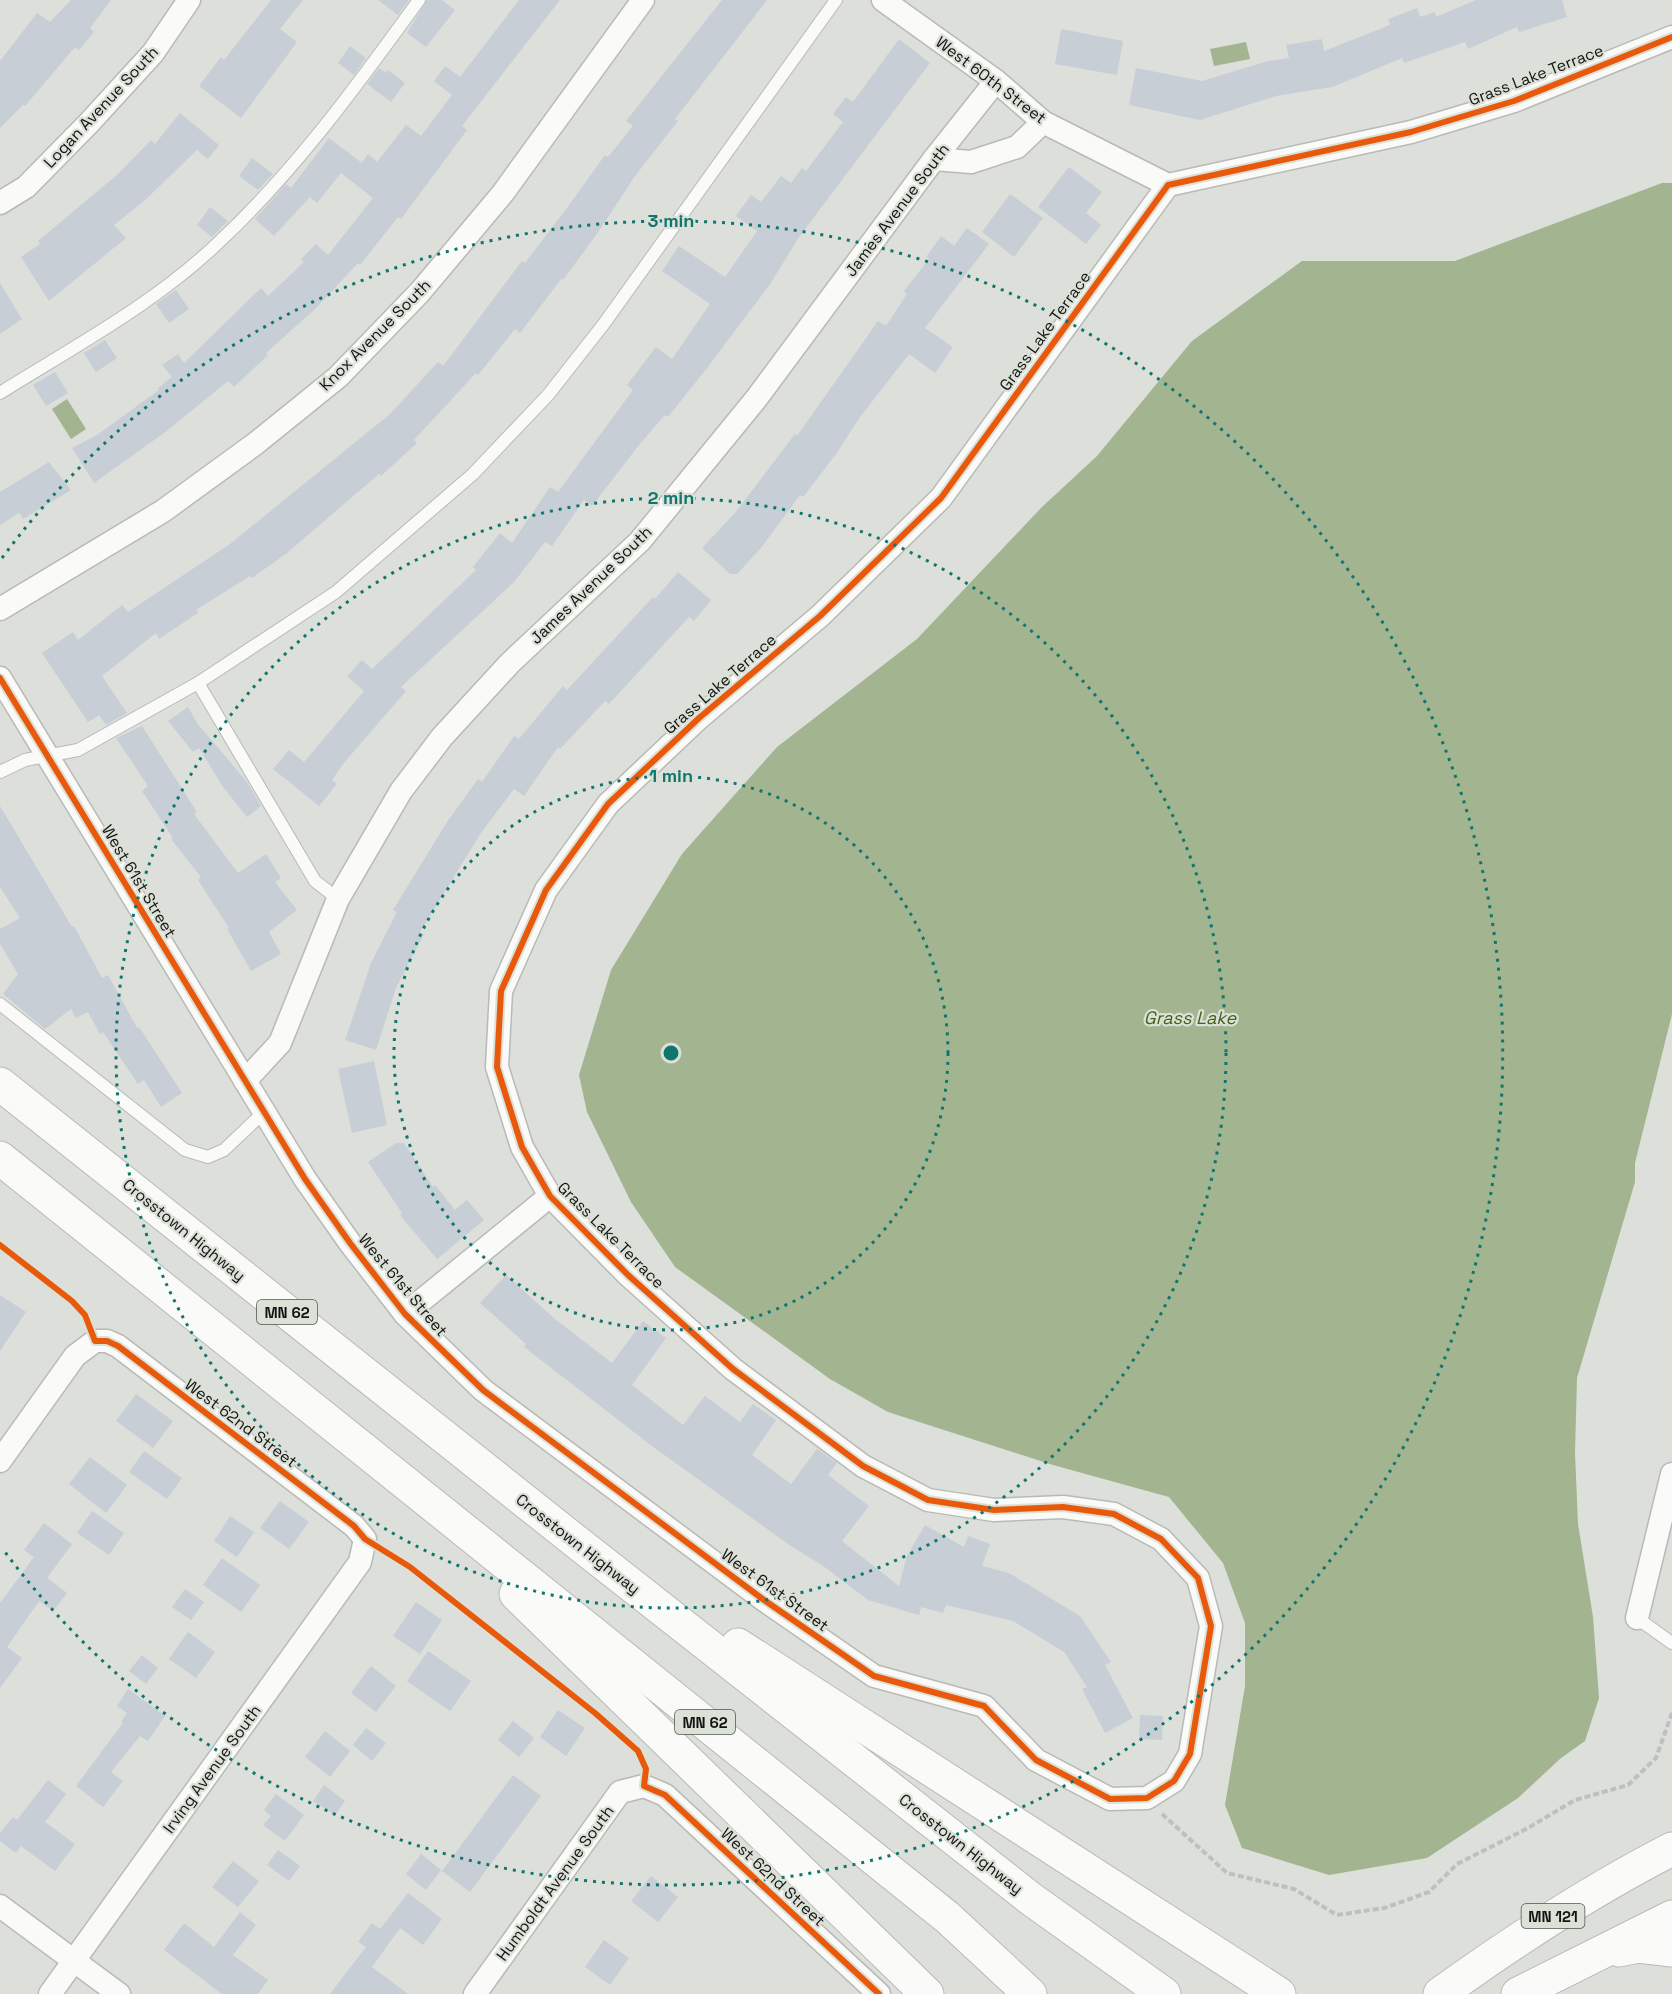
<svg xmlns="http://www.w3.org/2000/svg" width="1672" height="1994" font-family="'Space Grotesk',sans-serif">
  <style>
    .water { fill: #a2b490 }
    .building { fill: #c8ced6 }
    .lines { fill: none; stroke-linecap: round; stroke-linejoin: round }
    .service-casing { stroke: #b8bab7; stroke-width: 14 }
    .minor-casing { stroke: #b8bab7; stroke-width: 25 }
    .motorway-casing { stroke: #b8bab7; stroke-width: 35 }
    .path { stroke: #bebfbe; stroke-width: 4; stroke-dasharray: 6 3; stroke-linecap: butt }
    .service { stroke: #fafaf9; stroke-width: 12 }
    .minor { stroke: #fafaf9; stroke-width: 22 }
    .motorway { stroke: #fafaf9; stroke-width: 33 }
    .cycleway-casing { stroke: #dce1d8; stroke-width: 10 }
    .cycleway { stroke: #e8590c; stroke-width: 6 }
    .ring { fill: none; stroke: #0f766e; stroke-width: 3; stroke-dasharray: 3 6 }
    .labels { text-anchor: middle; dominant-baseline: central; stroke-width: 4.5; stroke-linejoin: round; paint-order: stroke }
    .shield { fill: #dce1d8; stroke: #4f524d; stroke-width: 1.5 }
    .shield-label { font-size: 15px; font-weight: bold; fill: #131412 }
    .street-label { font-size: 16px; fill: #131412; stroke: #dce1d8 }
    .water-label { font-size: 18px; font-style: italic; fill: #44631a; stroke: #dce1d8 }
    .centre { fill: #0f766e; stroke: #dce1d8; stroke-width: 3 }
    .ring-label { font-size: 18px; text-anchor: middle; font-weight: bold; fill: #0f766e; stroke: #dce1d8; stroke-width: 4.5; stroke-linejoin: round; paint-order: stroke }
  </style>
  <rect width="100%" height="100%" fill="#dcdfda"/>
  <g class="water">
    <path d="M 1246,42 L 1250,59 L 1214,66 L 1210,49 Z"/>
    <path d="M 1662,183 L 1672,183 L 1672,1014 L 1635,1163 L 1635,1182 L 1577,1378 L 1575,1453 L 1578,1524 L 1593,1617 L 1599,1698 L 1585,1741 L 1561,1758 L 1518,1798 L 1427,1858 L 1329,1875 L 1242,1848 L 1225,1805 L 1245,1686 L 1245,1623 L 1223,1563 L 1169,1497 L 1053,1465 L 888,1412 L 830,1379 L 675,1267 L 631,1202 L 587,1112 L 579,1075 L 611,970 L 682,854 L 777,747 L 917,639 L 1042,507 L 1097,456 L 1192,341 L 1302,261 L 1455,261 Z"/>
    <path d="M 67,399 L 86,429 L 71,439 L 52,409 Z"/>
  </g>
  <g class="building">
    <path d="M 71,0 L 111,0 L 90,28 L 94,32 L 79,50 L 75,47 L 25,106 L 23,105 L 0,128 L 0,61 L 37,13 L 50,22 Z"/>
    <path d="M 271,0 L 303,0 L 280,29 L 297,42 L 241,118 L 199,86 L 221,57 L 224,60 Z"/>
    <path d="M 378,0 L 409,0 L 398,15 Z"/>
    <path d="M 427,0 L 442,0 L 455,10 L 426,47 L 407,33 Z"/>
    <path d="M 519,0 L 560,0 L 462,126 L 467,130 L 401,219 L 398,217 L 360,265 L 358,263 L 316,308 L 266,353 L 268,355 L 234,387 L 228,381 L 168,430 L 94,483 L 72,448 L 97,435 L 159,390 L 158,388 L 172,377 L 162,365 L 178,354 L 184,363 L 261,288 L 268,296 L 304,262 L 301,259 L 316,244 L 328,255 L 373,198 L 341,173 L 317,203 L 310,197 L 274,236 L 255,219 L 272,200 L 286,184 L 291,188 L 329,138 L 362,163 L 368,154 L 377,162 L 406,125 L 421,136 L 452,95 L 434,81 L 445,66 L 460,77 Z"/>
    <path d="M 722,0 L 767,0 L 675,119 L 678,121 L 635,176 L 599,231 L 563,280 L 562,278 L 520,333 L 515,329 L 478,375 L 476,373 L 414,440 L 417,443 L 381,476 L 379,474 L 287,553 L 252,578 L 250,576 L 196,610 L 198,613 L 159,639 L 156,633 L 102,676 L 127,713 L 106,725 L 99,715 L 88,722 L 42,653 L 73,632 L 78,640 L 122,605 L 128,612 L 230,544 L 390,414 L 438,362 L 443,366 L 522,261 L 525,263 L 567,208 L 605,155 L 608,157 L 633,126 L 626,121 Z"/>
    <path d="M 1476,0 L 1562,0 L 1567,17 L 1519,32 L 1517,27 L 1468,49 L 1465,42 L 1404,63 L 1402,58 L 1332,87 L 1276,96 L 1200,120 L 1129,105 L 1136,68 L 1202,81 L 1268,61 L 1289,58 L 1286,45 L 1322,39 L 1324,51 L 1390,25 L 1388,19 L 1417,8 L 1420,17 L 1435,12 L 1436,17 Z"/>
    <path d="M 1061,29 L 1123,41 L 1117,75 L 1055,64 Z"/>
    <path d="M 899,39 L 930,63 L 799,237 L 771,283 L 707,368 L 668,417 L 665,415 L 639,445 L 592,506 L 584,500 L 552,546 L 545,542 L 514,582 L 401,687 L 406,691 L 343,764 L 332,780 L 337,784 L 319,806 L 273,769 L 289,750 L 304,762 L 364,691 L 347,676 L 362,660 L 372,669 L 476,570 L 473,567 L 500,533 L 512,543 L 550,487 L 558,492 L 633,390 L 627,385 L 656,347 L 672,359 L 710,304 L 662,271 L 679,246 L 725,277 L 757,231 L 736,216 L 751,195 L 761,202 L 781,176 L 791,183 L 802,168 L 806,171 L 843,122 L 833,114 L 846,97 L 853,102 Z"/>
    <path d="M 350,46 L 366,58 L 354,75 L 338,63 Z"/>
    <path d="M 379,68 L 386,73 L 388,70 L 405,83 L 391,102 L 367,84 Z"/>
    <path d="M 180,113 L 219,145 L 208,159 L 197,150 L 144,201 L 114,225 L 126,238 L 49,301 L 21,257 L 40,244 L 38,241 L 118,174 L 151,140 L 155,144 Z"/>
    <path d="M 252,158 L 273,174 L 258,190 L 239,176 Z"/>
    <path d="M 1069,167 L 1102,192 L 1086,213 L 1101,225 L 1086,244 L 1038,207 Z"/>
    <path d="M 1010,194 L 1043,218 L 1014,257 L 982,232 Z"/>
    <path d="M 210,207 L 228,221 L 212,237 L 197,225 Z"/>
    <path d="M 967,228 L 989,244 L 925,328 L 953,347 L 935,373 L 909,354 L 860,417 L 836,454 L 803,497 L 800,495 L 761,548 L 737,574 L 730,574 L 702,548 L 735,513 L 795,434 L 797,436 L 878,321 L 886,326 L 907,294 L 904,291 L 929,259 L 926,257 L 941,236 L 954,246 Z"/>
    <path d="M 0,283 L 22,319 L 0,334 Z"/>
    <path d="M 176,290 L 189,309 L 169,323 L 156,304 Z"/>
    <path d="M 105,340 L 117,358 L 96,372 L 84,353 Z"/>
    <path d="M 55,372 L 68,393 L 46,406 L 33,385 Z"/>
    <path d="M 49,462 L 71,490 L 23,519 L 19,513 L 0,525 L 0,492 Z"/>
    <path d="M 678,572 L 711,600 L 694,621 L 689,617 L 609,704 L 605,701 L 560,749 L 558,747 L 524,796 L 514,789 L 481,833 L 420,932 L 424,934 L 396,988 L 376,1050 L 345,1040 L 371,963 L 397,912 L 393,910 L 447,822 L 478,779 L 482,782 L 514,736 L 519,739 L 563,686 L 567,690 L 653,597 L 655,599 Z"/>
    <path d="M 188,707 L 197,723 L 247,782 L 261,806 L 247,817 L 223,787 L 199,748 L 193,752 L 168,721 Z"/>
    <path d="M 142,726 L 197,812 L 194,814 L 238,873 L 266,854 L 281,878 L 275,882 L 297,910 L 269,932 L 281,954 L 251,971 L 227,929 L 229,928 L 198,880 L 201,877 L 171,839 L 173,838 L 142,791 L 148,786 L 116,738 Z"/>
    <path d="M 0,806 L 72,927 L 74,926 L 102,978 L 108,975 L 137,1028 L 139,1027 L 182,1093 L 161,1107 L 144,1080 L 138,1084 L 103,1032 L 100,1034 L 88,1012 L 76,1018 L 71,1009 L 45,1029 L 3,994 L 18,974 L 0,944 L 0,929 L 20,918 L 0,887 Z"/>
    <path d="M 374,1061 L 387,1125 L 352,1133 L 338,1069 Z"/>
    <path d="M 396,1143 L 404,1143 L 433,1187 L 435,1185 L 455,1210 L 467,1200 L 484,1220 L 437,1259 L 400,1215 L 402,1213 L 368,1162 Z"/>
    <path d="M 506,1275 L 555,1319 L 612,1363 L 643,1321 L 666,1338 L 632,1385 L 683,1425 L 705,1396 L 740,1422 L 753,1404 L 776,1420 L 752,1455 L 791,1484 L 817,1449 L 837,1463 L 828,1475 L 869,1506 L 842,1541 L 899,1586 L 907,1556 L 925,1525 L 964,1547 L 968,1536 L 990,1544 L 982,1566 L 1009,1573 L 1080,1616 L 1111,1662 L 1105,1665 L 1133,1718 L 1105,1733 L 1082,1689 L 1087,1687 L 1064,1652 L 1013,1621 L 946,1605 L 943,1613 L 921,1607 L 919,1615 L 868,1600 L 826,1568 L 788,1544 L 652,1446 L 524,1347 L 526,1344 L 480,1303 Z"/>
    <path d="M 0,1295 L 26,1312 L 0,1351 Z"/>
    <path d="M 136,1394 L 173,1421 L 153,1448 L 116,1421 Z"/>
    <path d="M 144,1451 L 182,1478 L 167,1499 L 129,1472 Z"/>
    <path d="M 90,1457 L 127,1485 L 106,1513 L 69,1484 Z"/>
    <path d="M 280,1501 L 309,1522 L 289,1549 L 260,1528 Z"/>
    <path d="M 92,1511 L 124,1533 L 109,1555 L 77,1533 Z"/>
    <path d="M 230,1516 L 254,1532 L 237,1557 L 214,1541 Z"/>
    <path d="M 44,1523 L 72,1544 L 47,1578 L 67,1593 L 53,1611 L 39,1601 L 7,1647 L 22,1658 L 0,1688 L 0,1603 L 34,1557 L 24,1550 Z"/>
    <path d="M 222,1558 L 260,1585 L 241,1612 L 203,1585 Z"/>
    <path d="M 185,1589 L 204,1602 L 191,1620 L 172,1607 Z"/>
    <path d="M 416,1602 L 442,1620 L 420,1654 L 393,1636 Z"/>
    <path d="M 188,1632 L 215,1652 L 196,1678 L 169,1659 Z"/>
    <path d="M 428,1651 L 471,1681 L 450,1711 L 407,1681 Z"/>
    <path d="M 142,1655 L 158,1668 L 146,1684 L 129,1671 Z"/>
    <path d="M 371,1666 L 396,1686 L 376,1712 L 351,1693 Z"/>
    <path d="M 128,1689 L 165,1716 L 148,1741 L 140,1736 L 111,1772 L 123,1781 L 103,1807 L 76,1786 L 123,1723 L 121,1722 L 127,1713 L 117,1706 Z"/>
    <path d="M 558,1710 L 585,1728 L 566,1756 L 540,1737 Z"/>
    <path d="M 1140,1715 L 1163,1716 L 1162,1740 L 1139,1739 Z"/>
    <path d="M 513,1721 L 534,1738 L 519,1757 L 498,1740 Z"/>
    <path d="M 366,1728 L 386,1743 L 372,1761 L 353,1745 Z"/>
    <path d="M 325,1731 L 350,1751 L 330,1777 L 305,1757 Z"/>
    <path d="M 513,1775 L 541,1796 L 470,1892 L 442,1871 Z"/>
    <path d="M 48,1780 L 66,1794 L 45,1822 L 75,1844 L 55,1871 L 21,1846 L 16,1853 L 0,1841 L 0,1833 L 13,1817 L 17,1820 Z"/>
    <path d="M 324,1785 L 345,1801 L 335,1815 L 313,1801 Z"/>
    <path d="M 276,1794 L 304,1815 L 285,1841 L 263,1825 L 271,1816 L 264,1810 Z"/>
    <path d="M 278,1850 L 300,1866 L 289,1881 L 267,1865 Z"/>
    <path d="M 421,1854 L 441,1870 L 426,1890 L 406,1874 Z"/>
    <path d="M 233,1861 L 259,1881 L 238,1907 L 212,1887 Z"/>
    <path d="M 651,1876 L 678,1897 L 658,1922 L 631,1901 Z"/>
    <path d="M 408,1893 L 442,1919 L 423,1945 L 400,1928 L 372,1967 L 408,1994 L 330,1994 L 366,1947 L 358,1942 L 372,1923 L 380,1929 Z"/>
    <path d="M 240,1912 L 256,1925 L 233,1955 L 268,1980 L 258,1994 L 222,1994 L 164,1950 L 184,1923 L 214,1947 Z"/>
    <path d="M 604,1940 L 629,1958 L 610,1985 L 585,1967 Z"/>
  </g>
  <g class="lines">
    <g class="service-casing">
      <g id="service">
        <path d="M 0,393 C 75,346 156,303 220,241 C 296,170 358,84 419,0"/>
        <path d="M 198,683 L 315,881 L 338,899"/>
        <path d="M 0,772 L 25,760 L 78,750 L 198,683 L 336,592 L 473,474 L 548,395 L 603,325 L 836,0"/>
        <path d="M 0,1004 L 185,1150 L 208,1157 L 224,1150 L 263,1113"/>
        <path d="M 1637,1618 L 1672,1643"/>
      </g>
    </g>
    <g class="minor-casing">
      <g id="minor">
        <path d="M 883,0 L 996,81 L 1043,122 L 1168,185"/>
        <path d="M 934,159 L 971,162 L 1017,147 L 1043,122"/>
        <path d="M 0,203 L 26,187 L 88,124 L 153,53 L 189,0"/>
        <path d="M 0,609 L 163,511 L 255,444 L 338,377 L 420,292 L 503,193 L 643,0"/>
        <path d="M 0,678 L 305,1179 L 350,1243 L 405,1314 L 483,1390 L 764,1600 L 874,1676 L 984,1706 L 1036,1760 L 1110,1799 L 1147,1798 L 1174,1781 L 1190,1754 L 1211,1626 L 1198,1578 L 1161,1539 L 1114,1514 L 1063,1507 L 994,1510 L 928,1500 L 863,1466 L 733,1369 L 628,1275 L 550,1196 L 522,1147 L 497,1067 L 501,991 L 546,890 L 608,804 L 699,718 L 820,616 L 941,498 L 1168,185 L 1411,132 L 1514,101 L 1672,37"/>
        <path d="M 245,1081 L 280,1043 L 338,899 L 401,791 L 442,737 L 510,663 L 640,541 L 756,399 L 934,159 L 996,81"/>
        <path d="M 405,1314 L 550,1196"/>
        <path d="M 0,1461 L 75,1356 L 95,1341 L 107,1341 L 118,1346 L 354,1526 L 365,1539 L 360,1562 L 50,1994"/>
        <path d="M 1637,1618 L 1672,1474"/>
        <path d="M 0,1906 L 119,1994"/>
        <path d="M 475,1994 L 620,1792 L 644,1786 L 665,1795 L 879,1994"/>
      </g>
    </g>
    <g class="motorway-casing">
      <g id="motorway">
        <path d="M 0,1084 L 574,1540 L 1031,1899 L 1164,1994"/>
        <path d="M 0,1158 L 947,1917 L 1030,1994"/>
        <path d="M 516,1594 L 927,1994"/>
        <path d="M 738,1645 L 1279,1994"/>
        <path d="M 1619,1950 L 1638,1946 L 1672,1950"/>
        <path d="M 1440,1994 C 1515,1940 1590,1891 1672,1849"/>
        <path d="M 1518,1994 L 1672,1917"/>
      </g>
    </g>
    <path class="path" d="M 1162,1814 L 1227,1873 L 1294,1889 L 1337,1915 L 1384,1908 L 1429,1892 L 1457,1864 L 1528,1828 L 1575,1800 L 1628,1785 L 1656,1758 L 1672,1713"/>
    <use href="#service" class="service"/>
    <use href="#minor" class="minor"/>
    <use href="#motorway" class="motorway"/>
    <g class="cycleway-casing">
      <g id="cycleway">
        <path d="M 0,678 L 305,1179 L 350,1243 L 405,1314 L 483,1390 L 764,1600 L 874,1676 L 984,1706 L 1036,1760 L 1110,1799 L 1147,1798 L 1174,1781 L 1190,1754 L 1211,1626 L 1198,1578 L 1161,1539 L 1114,1514 L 1063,1507 L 994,1510 L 928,1500 L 863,1466 L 733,1369 L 628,1275 L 550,1196 L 522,1147 L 497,1067 L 501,991 L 546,890 L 608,804 L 699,718 L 820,616 L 941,498 L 1168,185 L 1411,132 L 1514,101 L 1672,37"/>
        <path d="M 0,1245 L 72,1301 L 85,1315 L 95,1341 L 107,1341 L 118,1346 L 354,1526 L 365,1539 L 410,1567 L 595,1713 L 638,1751 L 646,1769 L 644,1786 L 665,1795 L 879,1994"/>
      </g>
    </g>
    <use href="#cycleway" class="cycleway"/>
  </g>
  <g class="ring">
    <circle cx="671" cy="1053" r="277"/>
    <circle cx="671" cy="1053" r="555"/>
    <path d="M2 558A832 832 0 1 1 2 1548"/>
  </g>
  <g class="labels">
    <g class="shield">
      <rect x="257" y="1300" width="60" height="24" rx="4.5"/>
      <rect x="675" y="1710" width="60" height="24" rx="4.5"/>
      <rect x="1521.5" y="1904" width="63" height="24" rx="4.5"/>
    </g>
    <g class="shield-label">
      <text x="287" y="1312">MN 62</text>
      <text x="705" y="1722">MN 62</text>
      <text x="1553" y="1916">MN 121</text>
    </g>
    <g class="street-label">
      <text transform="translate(1536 75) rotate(-21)">Grass Lake Terrace</text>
      <text transform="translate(991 80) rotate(37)">West 60th Street</text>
      <text transform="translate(101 107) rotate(-47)">Logan Avenue South</text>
      <text transform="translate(897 210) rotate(-53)">James Avenue South</text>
      <text transform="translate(1045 331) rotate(-54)">Grass Lake Terrace</text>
      <text transform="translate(375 335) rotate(-45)">Knox Avenue South</text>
      <text transform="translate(591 585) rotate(-44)">James Avenue South</text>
      <text transform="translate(720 684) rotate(-41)">Grass Lake Terrace</text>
      <text transform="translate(139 881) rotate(59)">West 61st Street</text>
      <text transform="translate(184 1230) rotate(39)">Crosstown Highway</text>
      <text transform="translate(611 1235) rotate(45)">Grass Lake Terrace</text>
      <text transform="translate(403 1285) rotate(50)">West 61st Street</text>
      <text transform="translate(241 1423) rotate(37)">West 62nd Street</text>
      <text transform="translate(578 1544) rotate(38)">Crosstown Highway</text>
      <text transform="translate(775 1590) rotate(36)">West 61st Street</text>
      <text transform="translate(212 1769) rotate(-54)">Irving Avenue South</text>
      <text transform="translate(961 1844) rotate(38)">Crosstown Highway</text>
      <text transform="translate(773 1877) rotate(43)">West 62nd Street</text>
      <text transform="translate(555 1883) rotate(-54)">Humboldt Avenue South</text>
    </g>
    <g class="water-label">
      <text x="1190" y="1017">Grass Lake</text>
    </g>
  </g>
  <circle cx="671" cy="1053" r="9" class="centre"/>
  <g class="ring-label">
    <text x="671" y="227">3 min</text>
    <text x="671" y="504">2 min</text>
    <text x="671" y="782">1 min</text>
  </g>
</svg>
